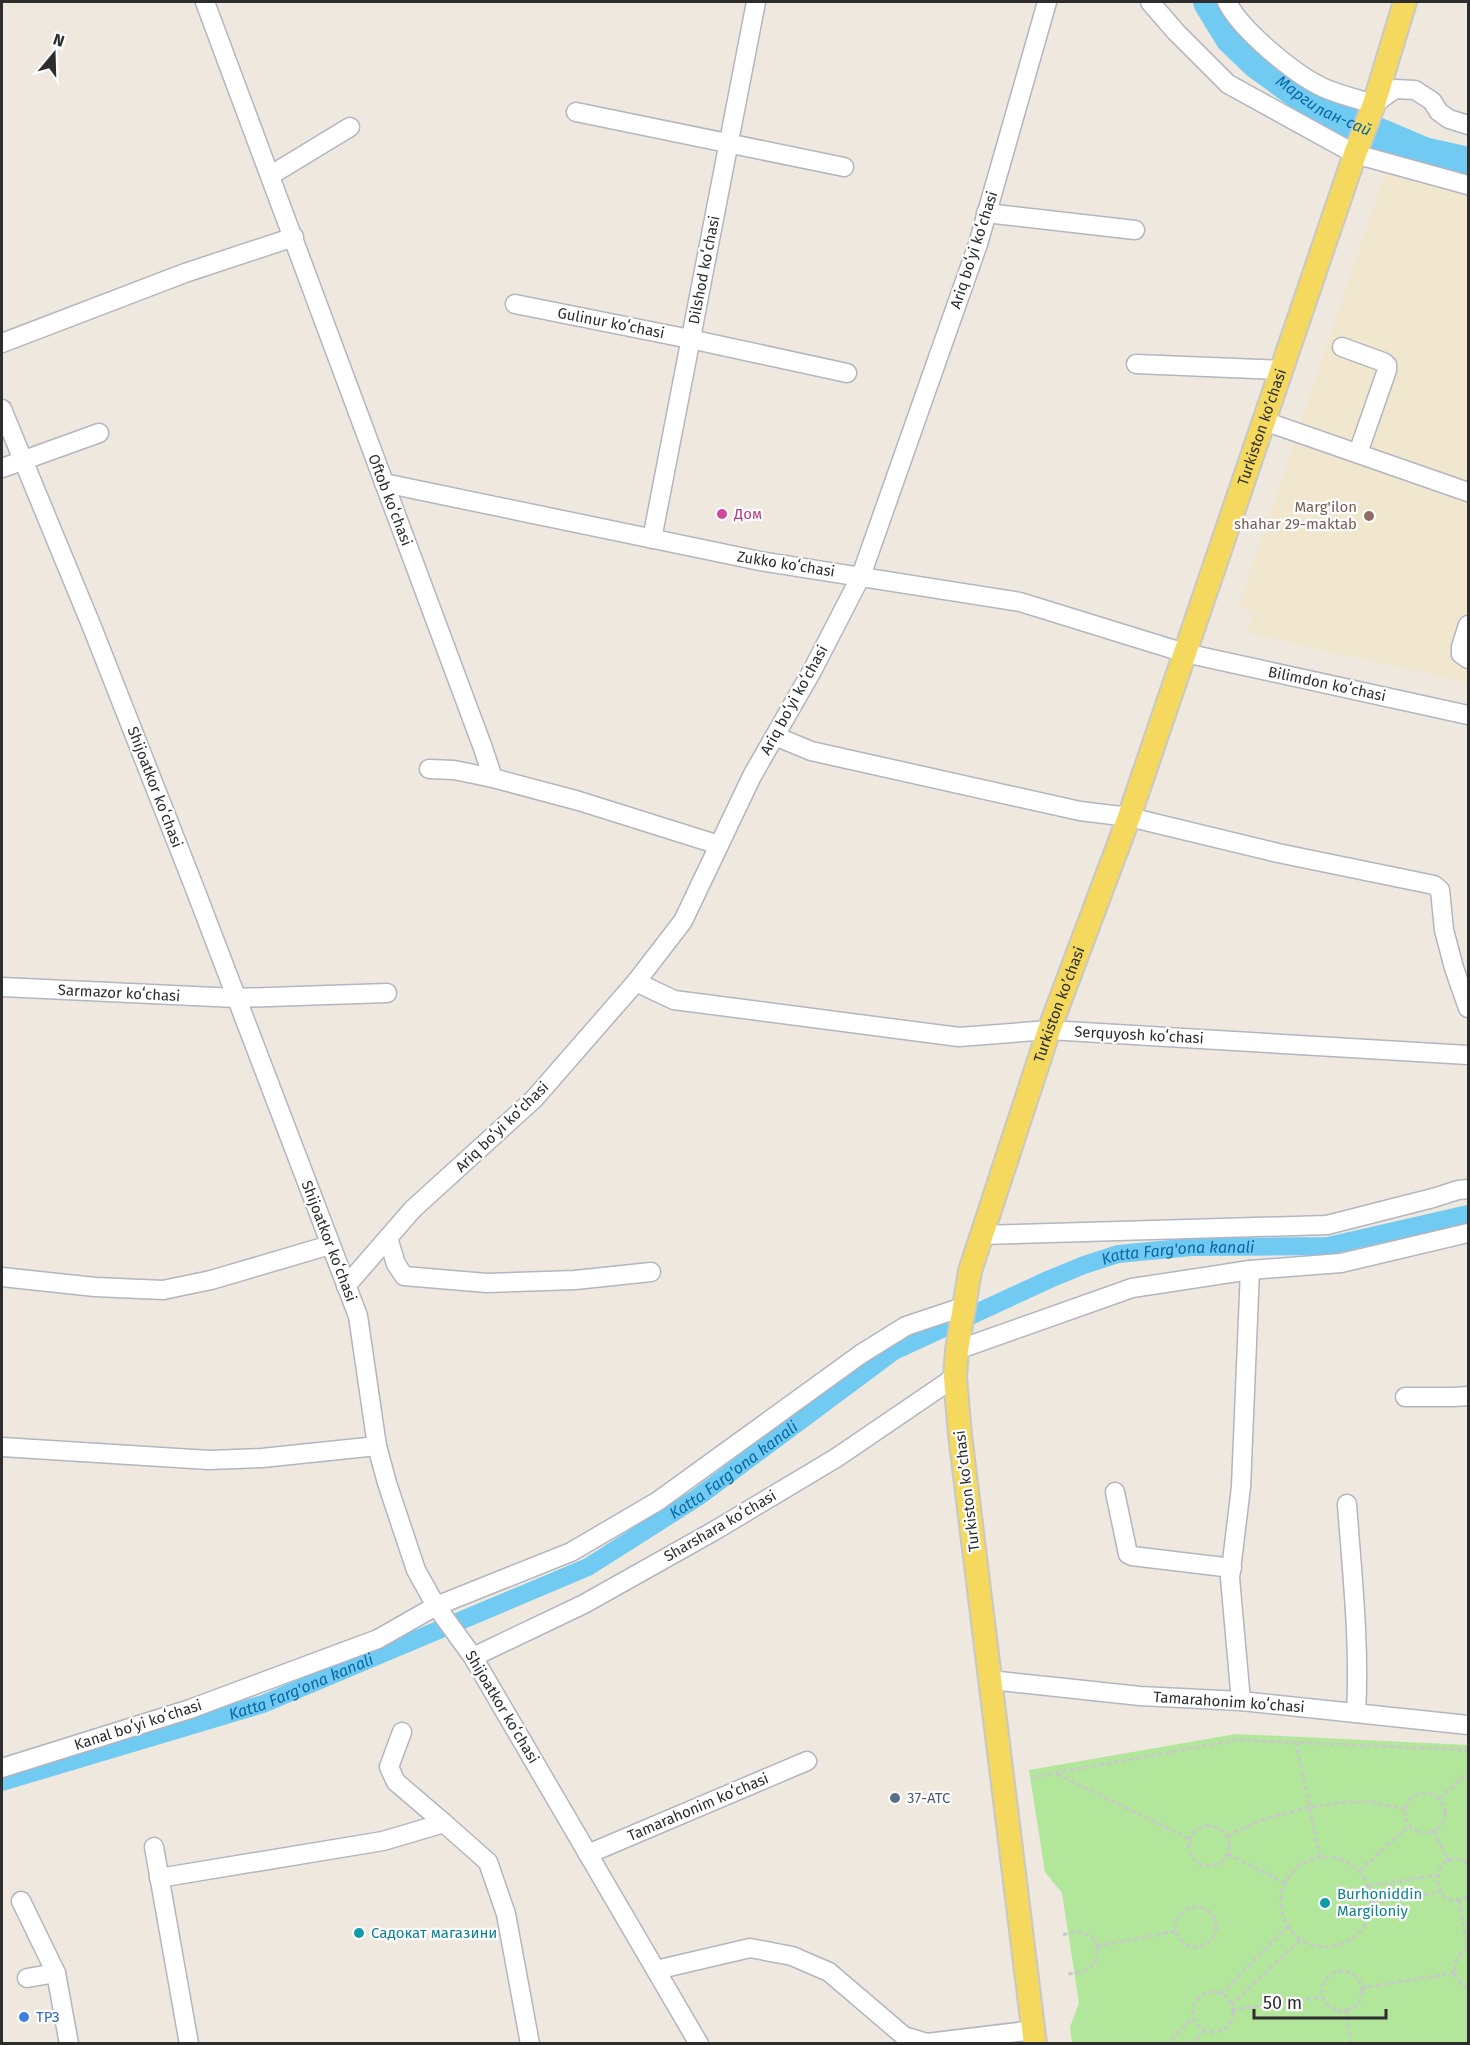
<svg xmlns="http://www.w3.org/2000/svg" width="1470" height="2045" font-family="'Fira Sans',sans-serif">
  <style>
    .education { fill: #f0e7ce }
    .green { fill: #b1e69b }
    .lines { fill: none; stroke-linecap: round; stroke-linejoin: round }
    .canal { stroke: #70caf2; stroke-width: 18 }
    .river { stroke: #70caf2; stroke-width: 32 }
    .minor-casing { stroke: #b3b5c0; stroke-width: 21 }
    .major-casing { stroke: #c8c8c8; stroke-width: 26 }
    .path { stroke: #c8c8c8; stroke-width: 3; stroke-dasharray: 4.5 3; stroke-linecap: butt }
    .minor { stroke: #fff; stroke-width: 18 }
    .major { stroke: #f5d85e; stroke-width: 22 }
    .hotel-dot { fill: #d1479c; stroke: #fff; stroke-width: 2 }
    .education-dot { fill: #8d6e63; stroke: #fff; stroke-width: 2 }
    .service-dot { fill: #5c6f8a; stroke: #fff; stroke-width: 2 }
    .culture-dot { fill: #0f9aa8; stroke: #fff; stroke-width: 2 }
    .shop-dot { fill: #3f7fe0; stroke: #fff; stroke-width: 2 }
    .labels { text-anchor: middle; dominant-baseline: central; stroke-width: 4.5; stroke-linejoin: round; paint-order: stroke }
    .street-label { font-size: 15px; fill: #2d2d2d; stroke: #fff }
    .education-label { font-size: 15px; fill: #785e54; stroke: #fff; text-anchor: end }
    .hotel-label { font-size: 15px; fill: #b23c85; stroke: #fff; text-anchor: start }
    .service-label { font-size: 15px; fill: #4e5e75; stroke: #fff; text-anchor: start }
    .culture-label { font-size: 15px; fill: #0d838f; stroke: #fff; text-anchor: start }
    .shop-label { font-size: 15px; fill: #366cbe; stroke: #fff; text-anchor: start }
    .water-label { font-size: 16px; font-style: italic; fill: #0a68a4; stroke: #fff }
  </style>
  <rect width="100%" height="100%" fill="#eee8df"/>
  <path class="education" d="M 1385,173 L 1468,194 L 1468,683 L 1247,633 L 1254,613 L 1238,607 Z"/>
  <path class="green" d="M 1236,1734 L 1468,1745 L 1468,2043 L 1072,2043 L 1070,2027 L 1079,2003 L 1062,1893 L 1045,1872 L 1029,1770 Z"/>
  <g class="lines">
    <path class="canal" id="s1" d="M 2,1782 L 263,1704 L 588,1567 L 698,1497 L 894,1351 L 1050,1279 L 1084,1265 L 1118,1254 L 1192,1247 L 1328,1246 L 1468,1214"/>
    <path class="river" id="s2" d="M 1209,2 L 1231,38 L 1256,62 L 1320,109 L 1424,153 L 1468,163"/>
    <g class="minor-casing">
      <g id="minor">
        <path d="M 205,2 L 483,748 L 493,778 L 579,801 L 719,845"/>
        <path d="M 1150,2 L 1176,32 L 1228,84 L 1355,154 L 1468,185"/>
        <path d="M 1227,2 C 1241,30 1295,75 1324,88 C 1340,95 1357,99 1374,104 L 1395,89 L 1415,90 L 1432,101 L 1439,112 L 1449,119 L 1468,125"/>
        <path d="M 576,112 L 844,167"/>
        <path d="M 271,175 L 350,127"/>
        <path d="M 986,213 L 1135,230"/>
        <path d="M 515,304 L 690,339 L 847,373"/>
        <path d="M 2,343 L 185,273 L 294,237"/>
        <path d="M 1342,347 L 1383,362 L 1387,365 L 1387,370 L 1358,453"/>
        <path d="M 1136,364 L 1281,370"/>
        <path d="M 2,409 L 92,627 L 195,889 L 358,1316 L 377,1446 L 387,1483 L 416,1570 L 436,1606 L 473,1657 L 699,2044"/>
        <path d="M 1264,421 L 1468,492"/>
        <path d="M 2,468 L 99,433"/>
        <path d="M 384,483 L 760,561 L 1020,602 L 1185,653 L 1468,715"/>
        <path d="M 652,539 L 756,2"/>
        <path d="M 1468,625 L 1461,647 L 1461,654 L 1468,659"/>
        <path d="M 775,736 L 811,751 L 1080,811 L 1129,817 L 1278,853 L 1434,885 L 1440,890 L 1444,930 L 1454,968 L 1468,1008"/>
        <path d="M 429,769 L 454,770 L 493,778"/>
        <path d="M 636,982 L 674,1000 L 959,1037 L 1049,1030 L 1468,1055"/>
        <path d="M 2,987 L 236,998 L 387,993"/>
        <path d="M 982,1235 L 1327,1225 L 1433,1198 L 1458,1190 L 1468,1189"/>
        <path d="M 388,1238 L 396,1264 L 404,1276 L 487,1283 L 575,1280 L 651,1272"/>
        <path d="M 1250,1270 L 1341,1263 L 1468,1233"/>
        <path d="M 2,1277 L 95,1287 L 163,1290 L 211,1280 L 330,1245"/>
        <path d="M 346,1286 L 413,1209 L 534,1099 L 636,982 L 683,921 L 752,776 L 812,671 L 861,576 L 978,244 L 1047,2"/>
        <path d="M 957,1350 L 1132,1288 L 1250,1270 L 1241,1487 L 1230,1578 L 1241,1701"/>
        <path d="M 1405,1397 L 1454,1397 L 1468,1396"/>
        <path d="M 2,1447 L 209,1460 L 262,1458 L 377,1446"/>
        <path d="M 1115,1492 L 1128,1554 L 1132,1556 L 1232,1568"/>
        <path d="M 1347,1504 C 1352,1574 1360,1643 1356,1713"/>
        <path d="M 473,1657 L 584,1604 L 714,1531 L 836,1458 L 955,1377"/>
        <path d="M 990,1680 L 1140,1696 L 1241,1701 L 1468,1725"/>
        <path d="M 2,1768 L 190,1709 L 378,1639 L 436,1606 L 571,1552 L 658,1501 L 861,1354 L 906,1326 L 963,1307"/>
        <path d="M 444,1823 L 488,1862 L 506,1914 L 530,2044"/>
        <path d="M 154,1847 L 189,2044"/>
        <path d="M 588,1854 L 807,1761"/>
        <path d="M 159,1878 L 383,1841 L 444,1823 L 396,1782 L 389,1767 L 402,1732"/>
        <path d="M 21,1901 L 56,1973 L 69,2044"/>
        <path d="M 656,1970 L 750,1948 L 792,1956 L 829,1972 L 904,2036 L 927,2043 L 1034,2030"/>
        <path d="M 27,1978 L 56,1973"/>
      </g>
    </g>
    <g class="major-casing">
      <g id="major">
        <path id="s3" d="M 1035,2044 L 960,1435 L 955,1377 L 957,1350 L 970,1271 L 1049,1030 L 1129,817 L 1355,154 L 1374,104 L 1405,2"/>
      </g>
    </g>
    <g class="path">
      <path d="M 1296,1742 L 1320,1858"/>
      <path d="M 1057,1774 L 1190,1839"/>
      <path d="M 1033,1777 L 1237,1740 L 1468,1750"/>
      <circle cx="1425" cy="1813" r="20"/>
      <path d="M 1439,1799 L 1468,1772"/>
      <circle cx="1209" cy="1846" r="20"/>
      <path d="M 1434,1831 L 1449,1862"/>
      <path d="M 1227,1836 L 1261,1820 L 1309,1807 L 1348,1802 L 1372,1802 L 1405,1809"/>
      <path d="M 1228,1854 L 1285,1883"/>
      <circle cx="1326" cy="1902" r="45"/>
      <path d="M 1468,1863 C 1428,1840 1428,1919 1468,1896"/>
      <path d="M 1359,1871 L 1409,1826"/>
      <path d="M 1368,1886 L 1438,1875"/>
      <path d="M 1459,1900 L 1468,1949"/>
      <path d="M 1372,1903 L 1441,1892"/>
      <circle cx="1196" cy="1927" r="20"/>
      <path d="M 1063,1935 C 1069,1933 1076,1931 1082,1932 C 1099,1936 1104,1961 1087,1969 C 1082,1972 1074,1973 1068,1974"/>
      <path d="M 1097,1946 L 1177,1931"/>
      <path d="M 1468,1949 C 1450,1958 1450,1980 1468,1988"/>
      <circle cx="1342" cy="1991" r="20"/>
      <path d="M 1361,1988 L 1454,1973"/>
      <circle cx="1213" cy="2012" r="20"/>
      <path d="M 1221,1994 L 1288,1926"/>
      <path d="M 1231,2005 L 1301,1939"/>
      <path d="M 1232,2010 L 1322,1997"/>
      <path d="M 1346,2010 L 1351,2044"/>
      <path d="M 1166,2044 L 1193,2018"/>
      <path d="M 1191,2044 L 1205,2030"/>
    </g>
    <use href="#minor" class="minor"/>
    <use href="#major" class="major"/>
  </g>
  <circle class="hotel-dot" cx="722" cy="514" r="6"/>
  <circle class="education-dot" cx="1369" cy="516" r="6"/>
  <circle class="service-dot" cx="895" cy="1798" r="6"/>
  <g class="culture-dot">
    <circle cx="1325" cy="1903" r="6"/>
    <circle cx="359" cy="1933" r="6"/>
  </g>
  <circle class="shop-dot" cx="24" cy="2017" r="6"/>
  <g class="labels">
    <g class="street-label">
      <text transform="translate(974 250) rotate(-72)">Ariq boʻyi koʻchasi</text>
      <text transform="translate(704 270) rotate(-79)">Dilshod koʻchasi</text>
      <text transform="translate(611 323) rotate(11)">Gulinur koʻchasi</text>
      <text stroke="none"><textPath href="#s3" startOffset="1672">Turkiston ko’chasi</textPath></text>
      <text transform="translate(390 500) rotate(69)">Oftob koʻchasi</text>
      <text transform="translate(786 564) rotate(9)">Zukko koʻchasi</text>
      <text transform="translate(1327 684) rotate(12)">Bilimdon koʻchasi</text>
      <text transform="translate(794 700) rotate(-61)">Ariq boʻyi koʻchasi</text>
      <text transform="translate(155 787) rotate(69)">Shijoatkor koʻchasi</text>
      <text transform="translate(119 993) rotate(3)">Sarmazor koʻchasi</text>
      <text stroke="none"><textPath href="#s3" startOffset="1060">Turkiston ko’chasi</textPath></text>
      <text transform="translate(1139 1035) rotate(3)">Serquyosh koʻchasi</text>
      <text transform="translate(502 1127) rotate(-44)">Ariq boʻyi koʻchasi</text>
      <text transform="translate(329 1241) rotate(69)">Shijoatkor koʻchasi</text>
      <text transform="translate(967 1491) rotate(-97)">Turkiston ko’chasi</text>
      <text transform="translate(720 1526) rotate(-30)">Sharshara koʻchasi</text>
      <text transform="translate(1229 1702) rotate(4)">Tamarahonim koʻchasi</text>
      <text transform="translate(502 1707) rotate(59)">Shijoatkor koʻchasi</text>
      <text transform="translate(138 1725) rotate(-18)">Kanal boʻyi koʻchasi</text>
      <text transform="translate(698 1807) rotate(-23)">Tamarahonim koʻchasi</text>
    </g>
    <g class="education-label">
      <text x="1357" y="507">Marg'ilon<tspan x="1357" dy="17">shahar 29-maktab</tspan></text>
    </g>
    <g class="hotel-label">
      <text x="734" y="514">Дом</text>
    </g>
    <g class="service-label">
      <text x="907" y="1798">37-АТС</text>
    </g>
    <g class="culture-label">
      <text x="1337" y="1894">Burhoniddin<tspan x="1337" dy="17">Margiloniy</tspan></text>
      <text x="371" y="1933">Садокат магазини</text>
    </g>
    <g class="shop-label">
      <text x="36" y="2017">ТРЗ</text>
    </g>
    <g class="water-label">
      <text stroke="none"><textPath href="#s2" startOffset="158">Маргилан-сай</textPath></text>
      <text stroke="none"><textPath href="#s1" startOffset="1304">Katta Farg'ona kanali</textPath></text>
      <text stroke="none"><textPath href="#s1" startOffset="800">Katta Farg'ona kanali</textPath></text>
      <text stroke="none"><textPath href="#s1" startOffset="314">Katta Farg'ona kanali</textPath></text>
    </g>
  </g>
  <rect width="1470" height="2045" fill="none" stroke="#2d2d2d" stroke-width="6"/>
  <g transform="translate(54 54) rotate(19)" stroke="#ffffff" stroke-width="4.5" paint-order="stroke">
  <path d="M0-4.5L10 22L0 15L-10 22Z" fill="#2d2d2d"/>
  <text y="-9" font-size="16" font-weight="bold" text-anchor="middle" fill="#2d2d2d">N</text>
  </g>
  <path d="M1254 2009v9h132v-9" fill="none" stroke="#2d2d2d" stroke-width="3"/>
  <text x="1263" y="2009" font-size="18" fill="#2d2d2d" stroke="#ffffff" stroke-width="4.5" paint-order="stroke">50 m</text>
</svg>
